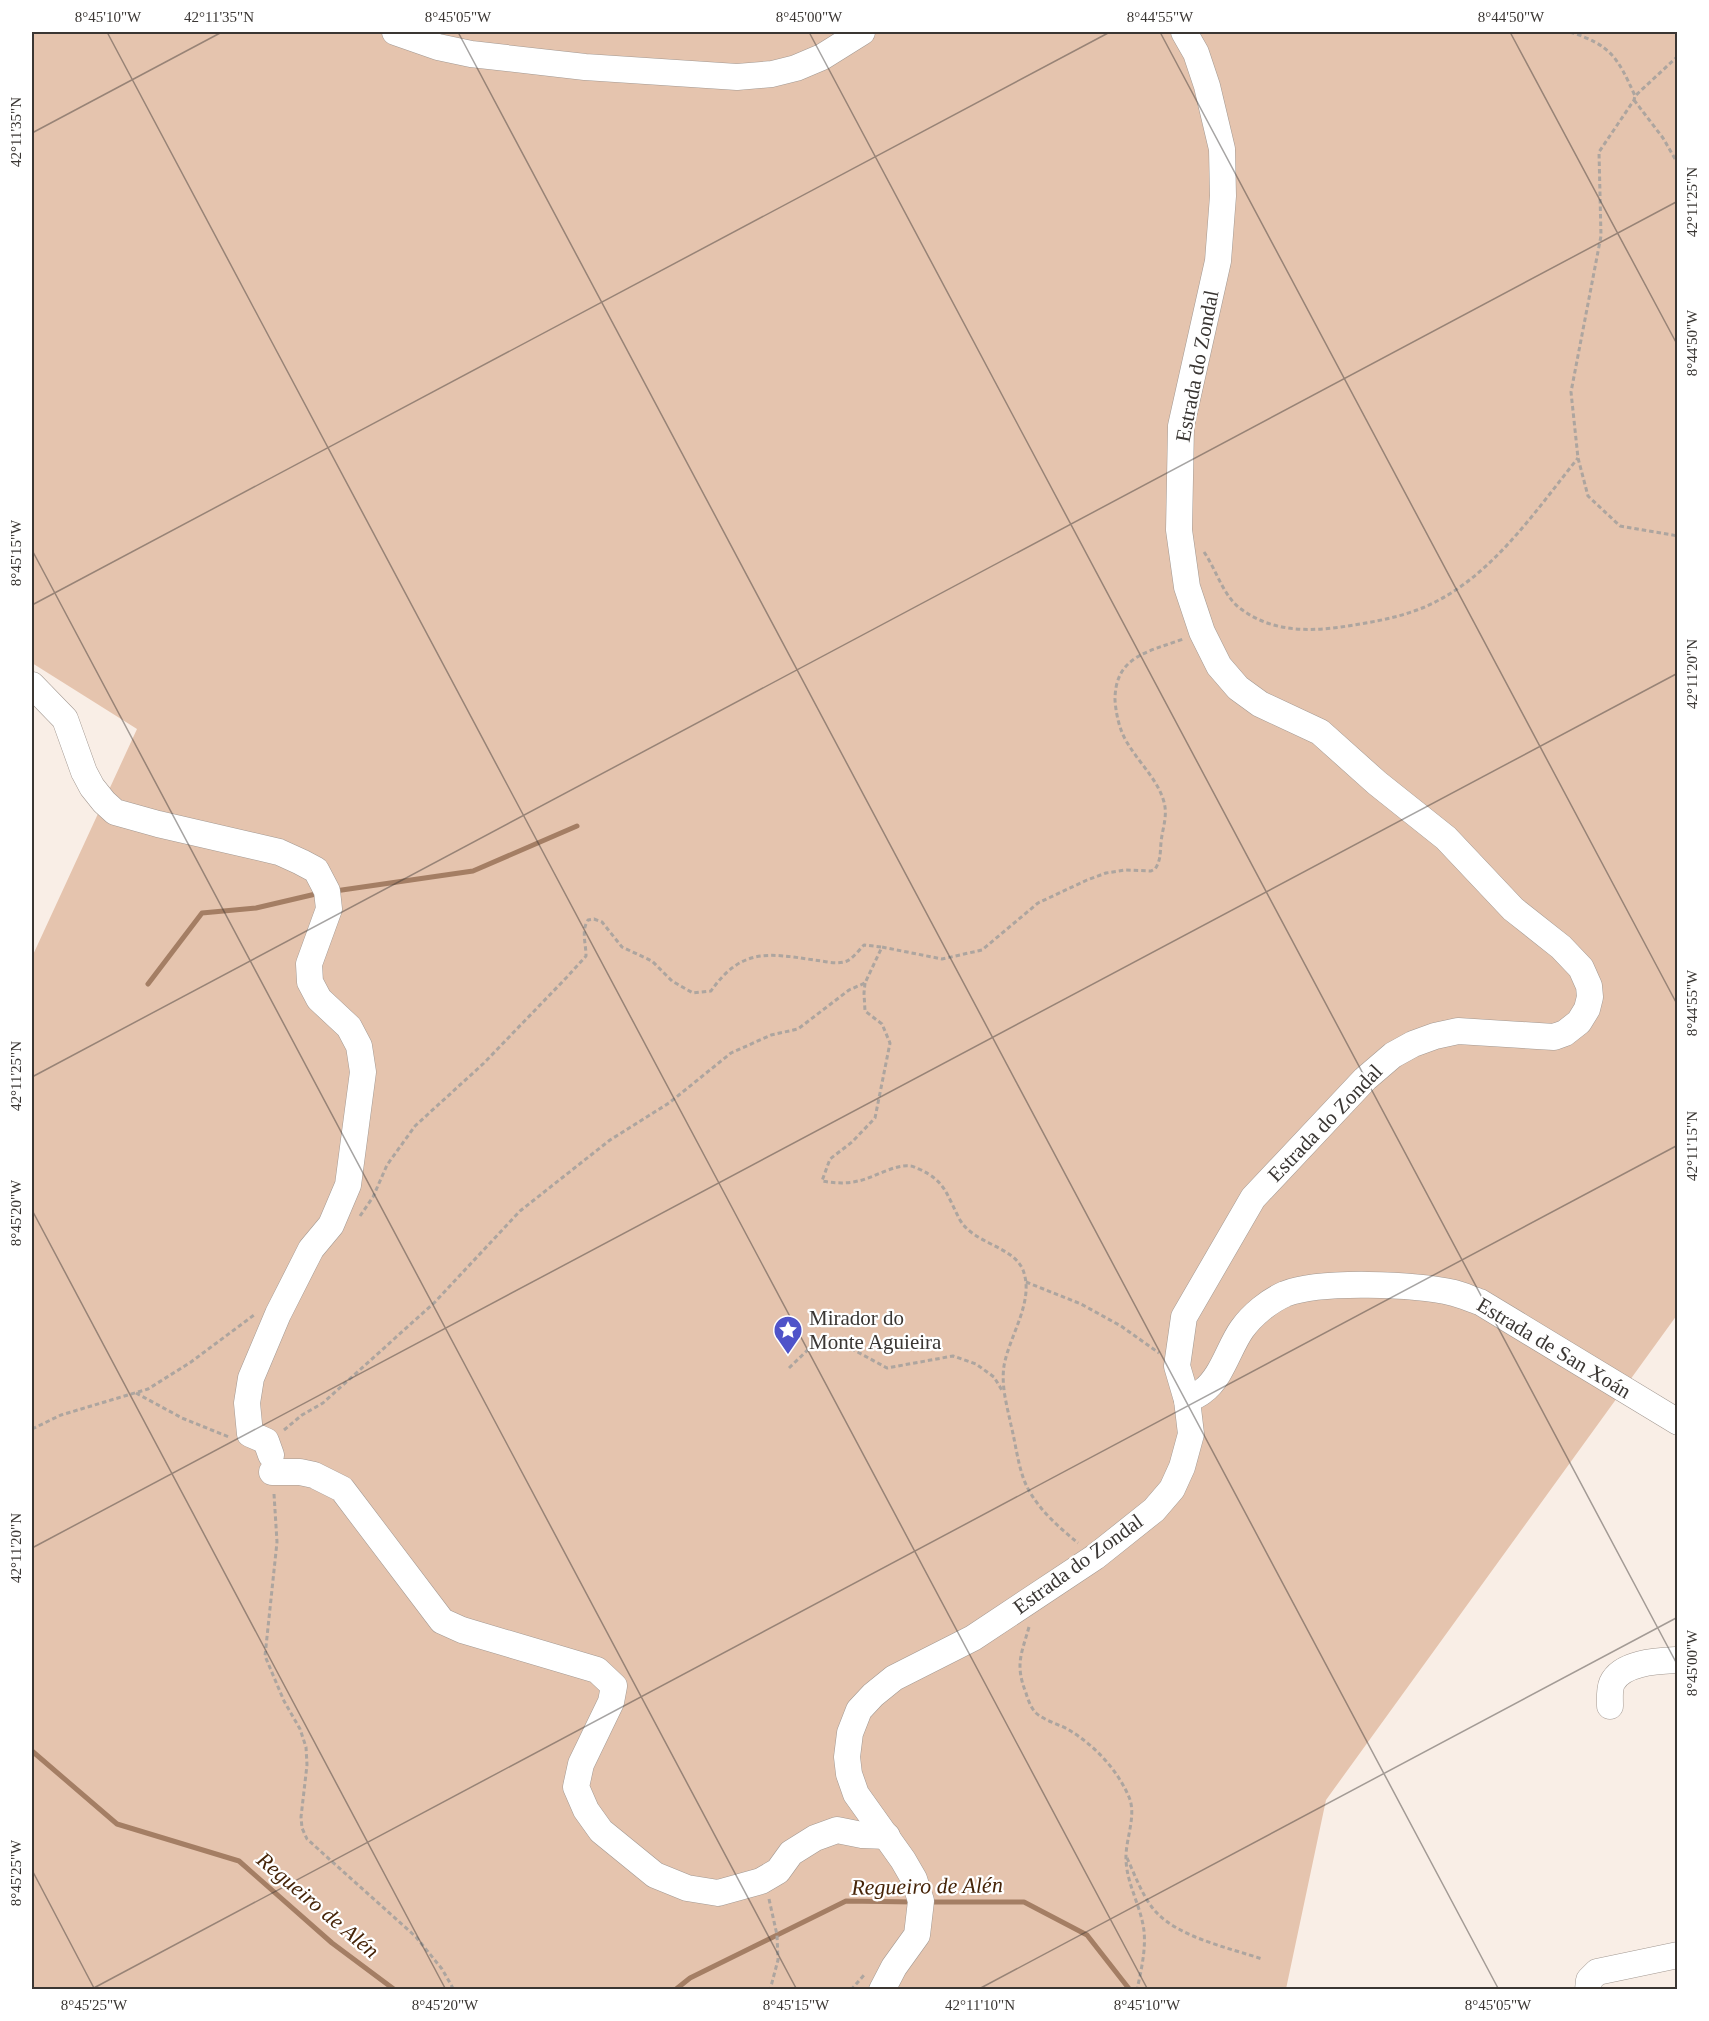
<svg xmlns="http://www.w3.org/2000/svg" width="1709" height="2021" font-family="'Times New Roman',serif">
  <style>
    .green { fill: #e5c4ae }
    .lines { fill: none; stroke-linecap: round; stroke-linejoin: round }
    .stream { stroke: #a47e64; stroke-width: 5 }
    .minor-casing { stroke: #a39992; stroke-width: 27 }
    .path { stroke: #ada59f; stroke-width: 3; stroke-dasharray: 4.5 3; stroke-linecap: butt }
    .minor { stroke: #fff; stroke-width: 26 }
    .ticks { fill: none; stroke: #3a3633; stroke-width: 1.5; stroke-opacity: 0.45 }
    .labels { text-anchor: middle; dominant-baseline: central; stroke-width: 4.5; stroke-linejoin: round; paint-order: stroke }
    .street-label { font-size: 21px; fill: #3a3633; stroke: #fff }
    .poi-label { font-size: 21px; fill: #3a3633; stroke: #fff; text-anchor: start }
    .water-label { font-size: 22px; font-style: italic; fill: #462408; stroke: #fff }
    .neatline { fill: none; stroke: #3a3633; stroke-width: 2 }
    .ticks-label { font-size: 15px; text-anchor: middle; fill: #3a3633 }
  </style>
  <rect width="100%" height="100%" fill="#f9eee6"/>
  <path class="green" d="M 32,32 L 1677,32 L 1677,1315 L 1326,1800 L 1286,1989 L 32,1990 L 32,957 L 137,729 L 32,663 Z"/>
  <g class="lines">
    <g class="stream">
      <path d="M 335,891 L 473,871 L 577,826"/>
      <path d="M 148,984 L 202,913 L 256,908 L 320,893"/>
      <path d="M 32,1751 L 117,1824 L 239,1861 L 332,1943 L 395,1990"/>
      <path d="M 927,1902 L 1024,1902 L 1087,1935 L 1130,1990"/>
      <path d="M 675,1990 L 690,1978 L 846,1901 L 914,1902"/>
    </g>
    <g class="minor-casing">
      <g id="minor">
        <path d="M 395,32 L 438,47 L 471,54 L 585,67 L 737,77 L 772,74 L 796,68 L 822,57 L 862,32"/>
        <path d="M 32,685 L 65,719 L 84,772 L 92,787 L 104,802 L 115,812 L 158,824 L 279,852 L 301,862 L 316,870 L 327,891 L 329,909 L 309,964 L 310,982 L 319,999 L 349,1027 L 359,1046 L 363,1072 L 348,1185 L 331,1225 L 311,1249 L 278,1314 L 251,1378 L 247,1403 L 250,1434 L 266,1441 L 271,1455"/>
        <path d="M 1187,1400 C 1192,1397 1199,1395 1203,1391 C 1222,1377 1229,1347 1242,1329 C 1252,1315 1269,1301 1285,1294 C 1321,1280 1415,1284 1454,1293 C 1462,1295 1471,1299 1480,1302 L 1678,1422"/>
        <path d="M 272,1472 L 300,1472 L 314,1475 L 342,1489 L 442,1621 L 462,1630 L 597,1670 L 614,1686 L 611,1702 L 581,1764 L 576,1787 L 586,1810 L 601,1831 L 655,1875 L 687,1888 L 718,1893 L 761,1881 L 778,1871 L 791,1853 L 815,1838 L 837,1830 L 862,1835 L 887,1836"/>
        <path d="M 1610,1706 C 1610,1698 1609,1690 1612,1683 C 1622,1662 1658,1661 1678,1660"/>
        <path d="M 882,1990 L 894,1967 L 917,1935 L 921,1901 L 914,1879 L 903,1860 L 856,1794 L 849,1774 L 847,1757 L 850,1733 L 859,1710 L 873,1695 L 894,1678 L 973,1638 L 1095,1557 L 1154,1510 L 1172,1489 L 1182,1467 L 1191,1434 L 1187,1400 L 1177,1366 L 1184,1317 L 1253,1198 L 1365,1079 L 1393,1055 L 1413,1044 L 1435,1036 L 1458,1031 L 1554,1037 L 1565,1033 L 1579,1022 L 1587,1009 L 1590,997 L 1589,986 L 1581,968 L 1561,947 L 1513,909 L 1446,838 L 1377,783 L 1320,732 L 1260,704 L 1238,688 L 1219,666 L 1202,632 L 1187,587 L 1179,530 L 1181,426 L 1218,261 L 1223,196 L 1222,149 L 1207,86 L 1196,53 L 1184,32"/>
        <path d="M 1588,1990 L 1589,1980 L 1597,1972 L 1678,1955"/>
      </g>
    </g>
    <g class="path">
      <path d="M 1570,32 C 1611,45 1618,58 1635,96"/>
      <path d="M 1678,56 L 1635,96 L 1634,100 L 1599,152 L 1601,236 L 1571,392 L 1578,458 L 1588,496 L 1620,526 L 1678,536"/>
      <path d="M 1634,100 L 1663,138 L 1678,164"/>
      <path d="M 1204,552 C 1217,571 1223,596 1241,609 C 1270,631 1306,632 1341,627 C 1367,623 1393,619 1417,610 C 1487,584 1533,514 1578,458"/>
      <path d="M 865,983 L 864,993 L 865,1011 L 882,1024 L 890,1043 L 875,1118 L 852,1142 L 830,1159 L 822,1181 C 834,1183 846,1184 858,1181 C 874,1178 894,1164 910,1166 C 913,1166 916,1168 919,1169 C 946,1181 947,1196 960,1220 C 974,1244 1013,1246 1023,1270 C 1035,1301 1009,1336 1004,1366 C 1001,1386 1007,1406 1011,1425 C 1015,1441 1017,1458 1022,1474 C 1030,1502 1056,1525 1078,1543"/>
      <path d="M 360,1216 L 373,1197 L 387,1165 L 415,1126 L 484,1063 L 567,977 L 586,956 C 586,943 581,931 588,920 L 594,919 L 602,922 L 622,947 L 652,961 L 672,981 L 693,993 L 711,991 C 741,948 768,953 814,960 C 824,961 837,965 847,961 C 853,958 859,950 864,945 L 882,947"/>
      <path d="M 1026,1282 L 1081,1304 L 1121,1326 L 1159,1353"/>
      <path d="M 789,1368 L 818,1340 L 839,1342 L 887,1368 L 953,1356 L 976,1364 L 994,1377 L 1003,1392"/>
      <path d="M 136,1393 L 182,1418 L 229,1437"/>
      <path d="M 32,1429 L 61,1415 L 148,1389 L 191,1362 L 254,1315"/>
      <path d="M 284,1430 L 302,1415 L 323,1403 L 434,1303 L 520,1211 L 610,1140 L 669,1103 L 731,1053 L 771,1035 L 798,1029 L 849,990 L 865,983 L 882,947 L 942,959 L 982,950 L 1038,903 L 1087,880 L 1106,873 L 1125,870 L 1151,871 L 1155,869 C 1161,860 1160,853 1161,843 C 1162,829 1168,817 1164,802 C 1158,780 1140,764 1128,744 C 1120,732 1116,715 1115,700 C 1115,656 1148,652 1183,639"/>
      <path d="M 274,1494 L 277,1542 L 265,1656 L 284,1701 L 300,1729 L 306,1747 L 307,1765 L 301,1817 L 302,1828 L 307,1839 L 416,1937 L 442,1969 L 454,1990"/>
      <path d="M 1029,1627 C 1021,1655 1015,1665 1026,1693 C 1028,1700 1031,1708 1036,1713 C 1045,1721 1059,1724 1069,1730 C 1094,1745 1117,1769 1129,1797 C 1137,1816 1125,1840 1126,1860 C 1127,1885 1141,1906 1144,1931 C 1146,1950 1141,1971 1137,1990"/>
      <path d="M 1127,1858 C 1135,1875 1143,1898 1156,1912 C 1180,1938 1230,1948 1262,1959"/>
      <path d="M 769,1899 L 777,1935 L 778,1960 L 770,1990"/>
      <path d="M 851,1990 L 864,1975"/>
    </g>
    <use href="#minor" class="minor"/>
  </g>
  <path class="ticks" d="M 107,32 L 1148,1990M 458,32 L 1499,1990M 809,32 L 1678,1666M 1160,32 L 1678,1006M 1510,32 L 1678,346M 32,133 L 222,32M 32,550 L 797,1990M 32,605 L 1110,32M 32,1077 L 1678,201M 32,1210 L 446,1990M 32,1548 L 1678,673M 32,1870 L 95,1990M 90,1990 L 1678,1145M 977,1990 L 1678,1617"/>
  <defs>
    <g id="sight-pin" transform="scale(1.5)"><path d="M0 17L-7.5 6A9.5 9.5 0 1 1 7.5 6Z" fill="#4f53c9" stroke="#fff"/><path d="M0-6L1.8-2.2L6-1.7L2.9 1.2L3.7 5.4L0 3.3L-3.7 5.4L-2.9 1.2L-6-1.7L-1.8-2.2Z" fill="#fff"/></g>
  </defs>
  <g fill-rule="evenodd">
    <use href="#sight-pin" x="788" y="1330"/>
  </g>
  <g class="labels">
    <g class="street-label">
      <text transform="translate(1197 366) rotate(-79)">Estrada do Zondal</text>
      <text transform="translate(1325 1123) rotate(-46)">Estrada do Zondal</text>
      <text transform="translate(1554 1348) rotate(31)">Estrada de San Xoán</text>
      <text transform="translate(1078 1564) rotate(-36)">Estrada do Zondal</text>
    </g>
    <g class="poi-label">
      <text x="809" y="1318">Mirador do<tspan x="809" dy="24">Monte Aguieira</tspan></text>
    </g>
    <g class="water-label">
      <text transform="translate(927 1886) rotate(-1)">Regueiro de Alén</text>
      <text transform="translate(318 1905) rotate(40)">Regueiro de Alén</text>
    </g>
  </g>
  <rect width="1709" height="2021" fill="none" stroke="#ffffff" stroke-width="66"/>
  <rect x="33" y="33" width="1643" height="1955" class="neatline"/>
  <g class="ticks-label">
    <text x="108" y="22">8°45'10"W</text>
    <text x="219" y="22">42°11'35"N</text>
    <text x="458" y="22">8°45'05"W</text>
    <text x="809" y="22">8°45'00"W</text>
    <text x="1160" y="22">8°44'55"W</text>
    <text x="1511" y="22">8°44'50"W</text>
    <text transform="translate(16 132) rotate(-90)" y="5">42°11'35"N</text>
    <text transform="translate(1692 202) rotate(-90)" y="5">42°11'25"N</text>
    <text transform="translate(1692 343) rotate(-90)" y="5">8°44'50"W</text>
    <text transform="translate(16 553) rotate(-90)" y="5">8°45'15"W</text>
    <text transform="translate(1692 674) rotate(-90)" y="5">42°11'20"N</text>
    <text transform="translate(1692 1003) rotate(-90)" y="5">8°44'55"W</text>
    <text transform="translate(16 1076) rotate(-90)" y="5">42°11'25"N</text>
    <text transform="translate(1692 1146) rotate(-90)" y="5">42°11'15"N</text>
    <text transform="translate(16 1213) rotate(-90)" y="5">8°45'20"W</text>
    <text transform="translate(16 1548) rotate(-90)" y="5">42°11'20"N</text>
    <text transform="translate(1692 1663) rotate(-90)" y="5">8°45'00"W</text>
    <text transform="translate(16 1873) rotate(-90)" y="5">8°45'25"W</text>
    <text x="94" y="2010">8°45'25"W</text>
    <text x="445" y="2010">8°45'20"W</text>
    <text x="796" y="2010">8°45'15"W</text>
    <text x="980" y="2010">42°11'10"N</text>
    <text x="1147" y="2010">8°45'10"W</text>
    <text x="1498" y="2010">8°45'05"W</text>
  </g>
</svg>
